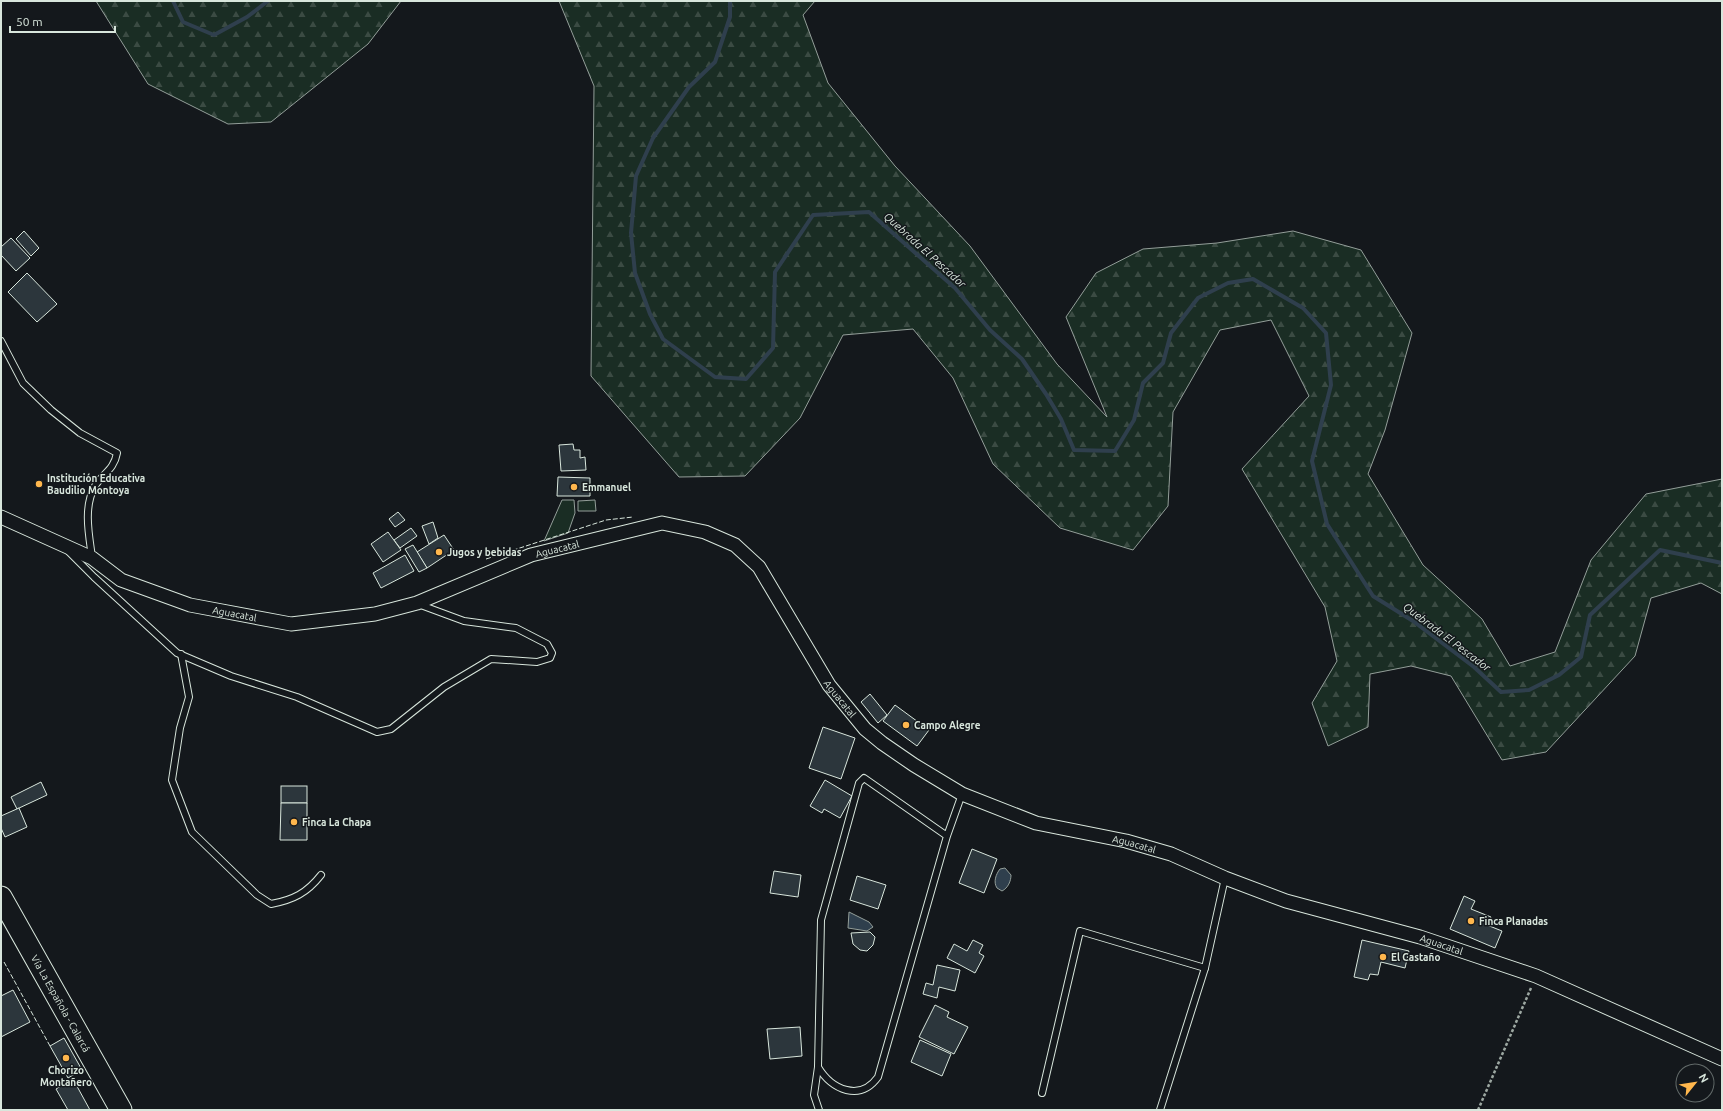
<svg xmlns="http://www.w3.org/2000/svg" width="1723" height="1111" font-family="Ubuntu,sans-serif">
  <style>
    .forest { fill: url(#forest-firs); stroke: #939e99 }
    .garden { fill: #1a2d24; stroke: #939e99 }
    .water { fill: #2f3f4d; stroke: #939e99 }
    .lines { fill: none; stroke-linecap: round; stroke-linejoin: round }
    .stream { stroke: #2f3f4d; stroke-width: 4 }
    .building { fill: #2c363c; stroke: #d8e6dc }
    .service-casing { stroke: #d8e6dc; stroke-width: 8 }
    .minor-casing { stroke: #d8e6dc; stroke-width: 15 }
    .trunk-casing { stroke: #d8e6dc; stroke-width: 23 }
    .path { stroke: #9da8a2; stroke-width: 2.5; stroke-dasharray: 3 2; stroke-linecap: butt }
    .service { stroke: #14181c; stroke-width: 6 }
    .minor { stroke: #14181c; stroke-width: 13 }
    .trunk { stroke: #14181c; stroke-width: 21 }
    .fence { stroke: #d8e6dc; stroke-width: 1; stroke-dasharray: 5 2; stroke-linecap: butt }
    .poi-dot { fill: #ffb74d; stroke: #14181c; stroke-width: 1.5 }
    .labels { text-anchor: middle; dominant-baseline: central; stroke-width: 3; stroke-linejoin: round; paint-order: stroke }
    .poi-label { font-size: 10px; font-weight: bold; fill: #d8e6dc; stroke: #14181c; text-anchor: start }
    .street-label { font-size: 10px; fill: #d8e6dc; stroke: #14181c }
    .water-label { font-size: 11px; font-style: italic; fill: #d8e6dc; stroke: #14181c }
  </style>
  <defs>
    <pattern id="forest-firs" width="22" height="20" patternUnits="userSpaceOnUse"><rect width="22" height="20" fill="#1a2d24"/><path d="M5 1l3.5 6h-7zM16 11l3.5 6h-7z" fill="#3b4b43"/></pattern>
  </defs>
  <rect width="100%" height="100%" fill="#14181c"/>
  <g class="forest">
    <path d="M 96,1 L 401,1 L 368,44 L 271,122 L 228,124 L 148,84 Z"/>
    <path d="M 559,1 L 815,1 L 803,15 L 828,83 L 895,166 L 970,246 L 1057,364 L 1107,417 L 1066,317 L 1096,273 L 1143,249 L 1217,243 L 1293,231 L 1361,250 L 1412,333 L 1385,430 L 1368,474 L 1423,565 L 1482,619 L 1510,666 L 1555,652 L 1591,560 L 1646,494 L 1722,479 L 1722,594 L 1701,583 L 1651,598 L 1635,656 L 1546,752 L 1502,760 L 1451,676 L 1411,666 L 1370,674 L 1368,727 L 1328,746 L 1312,703 L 1337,661 L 1325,607 L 1242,469 L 1309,396 L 1271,320 L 1220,330 L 1173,412 L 1168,506 L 1133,550 L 1060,528 L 993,464 L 953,378 L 913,329 L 843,335 L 800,418 L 745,476 L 679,477 L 591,376 L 594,86 Z"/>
  </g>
  <g class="garden">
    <path d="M 562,500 L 574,500 L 575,513 L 568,533 L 544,541 Z"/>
    <path d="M 595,500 L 596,511 L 578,511 L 578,501 Z"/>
  </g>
  <g class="water">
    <path d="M 1005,868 L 1011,875 C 1011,881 1008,888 1002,891 L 997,888 C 993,882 996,874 1000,869 Z"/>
    <path d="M 849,912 L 869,922 L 873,927 L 867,931 L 848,928 Z"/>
  </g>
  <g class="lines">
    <g class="stream">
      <path d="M 173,1 L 183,22 L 214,35 L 247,17 L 268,1"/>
      <path d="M 730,1 L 730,17 L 715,62 L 689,87 L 653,138 L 636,176 L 631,233 L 635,273 L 650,314 L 663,339 L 715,377 L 746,379 L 773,348 L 775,272 L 813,215 L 869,212 L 955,288 L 990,330 L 1022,359 L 1046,394 L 1061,419 L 1074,450 L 1115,451 L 1134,420 L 1143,383 L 1163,363 L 1171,333 L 1198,298 L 1228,283 L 1253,279 L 1303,308 L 1326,333 L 1331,385 L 1312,461 L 1327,524 L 1373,596 L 1413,621 L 1474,667 L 1501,692 L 1529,690 L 1559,675 L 1581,657 L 1590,615 L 1660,550 L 1722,563"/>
    </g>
  </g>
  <g class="building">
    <path d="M 24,231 L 39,248 L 31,256 L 16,239 Z"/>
    <path d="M 11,238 L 30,258 L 16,271 L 1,255 L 1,247 Z"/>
    <path d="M 27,273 L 57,304 L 37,322 L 8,292 Z"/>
    <path d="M 573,444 L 574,450 L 580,450 L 580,458 L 585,457 L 586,470 L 561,471 L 559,445 Z"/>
    <path d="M 558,477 L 590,478 L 590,496 L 557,496 Z"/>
    <path d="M 398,512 L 405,520 L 395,527 L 389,519 Z"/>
    <path d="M 433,522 L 438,538 L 429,544 L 422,526 Z"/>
    <path d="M 411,528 L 417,536 L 400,548 L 394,540 Z"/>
    <path d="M 388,532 L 401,550 L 383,562 L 371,544 Z"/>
    <path d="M 444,535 L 454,550 L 427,568 L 417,552 Z"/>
    <path d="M 413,545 L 427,568 L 419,572 L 405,549 Z"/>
    <path d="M 405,555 L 414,571 L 381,588 L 373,573 Z"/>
    <path d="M 870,694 L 887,715 L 878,723 L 861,702 Z"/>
    <path d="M 895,705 L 929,730 L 917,746 L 883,721 Z"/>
    <path d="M 823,727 L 855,738 L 841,779 L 809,768 Z"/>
    <path d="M 825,780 L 852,796 L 840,818 L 824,809 L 822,813 L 810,806 Z"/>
    <path d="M 41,782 L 47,795 L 17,809 L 11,797 Z"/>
    <rect x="281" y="786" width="26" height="17"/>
    <path d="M 281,803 L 307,803 L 307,840 L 280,840 Z"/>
    <path d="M 19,808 L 27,827 L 5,837 L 1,828 L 1,816 Z"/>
    <path d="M 972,849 L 997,859 L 984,893 L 959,883 Z"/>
    <path d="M 774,871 L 801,875 L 798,897 L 770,893 Z"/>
    <path d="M 857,876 L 886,885 L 878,909 L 850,900 Z"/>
    <path d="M 1464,896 L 1475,901 L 1471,909 L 1491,917 L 1487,925 L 1502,931 L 1495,948 L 1450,929 Z"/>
    <path d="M 870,932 L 875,937 L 873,945 L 867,951 L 860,950 L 853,944 L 851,933 Z"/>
    <path d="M 973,940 L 983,945 L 979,953 L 984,956 L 975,973 L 947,958 L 954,944 L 967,951 Z"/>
    <path d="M 1362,940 L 1409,951 L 1405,968 L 1381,962 L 1378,975 L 1370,974 L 1368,980 L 1354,977 Z"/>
    <path d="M 937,965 L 960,970 L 955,991 L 939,987 L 937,998 L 923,994 L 926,983 L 933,985 Z"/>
    <path d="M 13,990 L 30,1022 L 1,1037 L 1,996 Z"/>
    <path d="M 935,1005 L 949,1012 L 947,1017 L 968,1027 L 954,1054 L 919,1037 Z"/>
    <path d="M 800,1027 L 802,1056 L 770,1059 L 767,1029 Z"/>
    <path d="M 64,1038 L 82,1070 L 68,1078 L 50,1046 Z"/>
    <path d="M 920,1040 L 951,1054 L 942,1076 L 911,1062 Z"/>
    <path d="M 73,1079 L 90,1110 L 68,1110 L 56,1089 Z"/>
  </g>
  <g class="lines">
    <g class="service-casing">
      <g id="service">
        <path d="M 1,341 L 23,383 L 51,410 L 80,433 L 117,453 C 114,470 103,473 95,486 C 83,507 89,535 92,557"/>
        <path d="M 69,552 L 94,577 L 177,653 L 231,676 L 297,697 L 377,732 L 391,729 L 444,687 L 491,659 L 537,662 L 550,658 L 552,653 L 547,644 L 516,628 L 464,621 L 418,604"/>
        <path d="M 181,654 L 189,697 L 180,728 L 172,780 L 192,832 L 257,895 L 271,904 C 293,900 307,893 321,875"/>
        <path d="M 947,836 L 864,778 L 859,783 L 821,920 L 818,1067 C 832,1090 860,1102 878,1077 L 947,836 L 962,794"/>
        <path d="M 818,1067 L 814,1095 L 819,1110"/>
        <path d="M 1042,1093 L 1080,931 L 1205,968"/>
        <path d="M 1160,1110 L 1205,968 L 1225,878"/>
      </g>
    </g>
    <g class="minor-casing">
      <g id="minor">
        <path id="s1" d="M 1,517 L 92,558 L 121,580 L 190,605 L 291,624 L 375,614 L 417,603 L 531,555 L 662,523 L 705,532 L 735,545 L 759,567 L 829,685 L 865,729 L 882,743 L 914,765 L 962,794 L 1036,823 L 1126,841 L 1171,854 L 1225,878 L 1286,901 L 1420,937 L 1536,976 L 1722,1059"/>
      </g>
    </g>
    <g class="trunk-casing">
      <g id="trunk">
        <path id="s2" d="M 1,897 L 121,1110"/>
      </g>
    </g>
    <path class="path" d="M 1478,1110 L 1531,988"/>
    <use href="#service" class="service"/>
    <use href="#minor" class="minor"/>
    <use href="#trunk" class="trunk"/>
    <g class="fence">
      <path d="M 486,559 L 606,520 L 633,517"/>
      <path d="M 4,962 L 50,1046"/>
    </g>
  </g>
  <g class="poi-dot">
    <circle cx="39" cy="484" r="4"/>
    <circle cx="574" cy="487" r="4"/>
    <circle cx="439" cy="552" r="4"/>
    <circle cx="906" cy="725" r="4"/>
    <circle cx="294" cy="822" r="4"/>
    <circle cx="1471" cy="921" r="4"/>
    <circle cx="1383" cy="957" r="4"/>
    <circle cx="66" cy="1058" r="4"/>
  </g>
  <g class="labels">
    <g class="poi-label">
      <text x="47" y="478">Institución Educativa<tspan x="47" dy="12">Baudilio Montoya</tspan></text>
      <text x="582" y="487">Emmanuel</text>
      <text x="447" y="552">Jugos y bebidas</text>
      <text x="914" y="725">Campo Alegre</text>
      <text x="302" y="822">Finca La Chapa</text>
      <text x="1479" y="921">Finca Planadas</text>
      <text x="1391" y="957">El Castaño</text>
      <text x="66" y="1070" text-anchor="middle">Chorizo<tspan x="66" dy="12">Montañero</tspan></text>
    </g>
    <g class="street-label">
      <text stroke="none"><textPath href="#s1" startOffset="591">Aguacatal</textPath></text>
      <text stroke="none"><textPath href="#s1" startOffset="255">Aguacatal</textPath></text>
      <text stroke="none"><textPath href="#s1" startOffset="963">Aguacatal</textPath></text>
      <text stroke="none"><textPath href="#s1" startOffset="1299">Aguacatal</textPath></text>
      <text stroke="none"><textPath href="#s1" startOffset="1623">Aguacatal</textPath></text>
      <text stroke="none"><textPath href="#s2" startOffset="122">Vía La Española - Calarcá</textPath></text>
    </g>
    <g class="water-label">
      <text transform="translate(925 250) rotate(42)">Quebrada El Pescador</text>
      <text transform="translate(1447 637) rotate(37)">Quebrada El Pescador</text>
    </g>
  </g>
  <rect width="1723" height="1111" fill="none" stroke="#d8e6dc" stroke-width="4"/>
  <g transform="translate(1695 1083) rotate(60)"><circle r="19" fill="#14181c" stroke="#626a69"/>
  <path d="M0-3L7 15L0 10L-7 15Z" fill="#ffb74d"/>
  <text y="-6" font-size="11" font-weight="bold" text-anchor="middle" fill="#d8e6dc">N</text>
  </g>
  <path d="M10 26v6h105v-6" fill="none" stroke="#d8e6dc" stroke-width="2"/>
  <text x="16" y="26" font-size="12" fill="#d8e6dc" stroke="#14181c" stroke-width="3" paint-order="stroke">50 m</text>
</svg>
